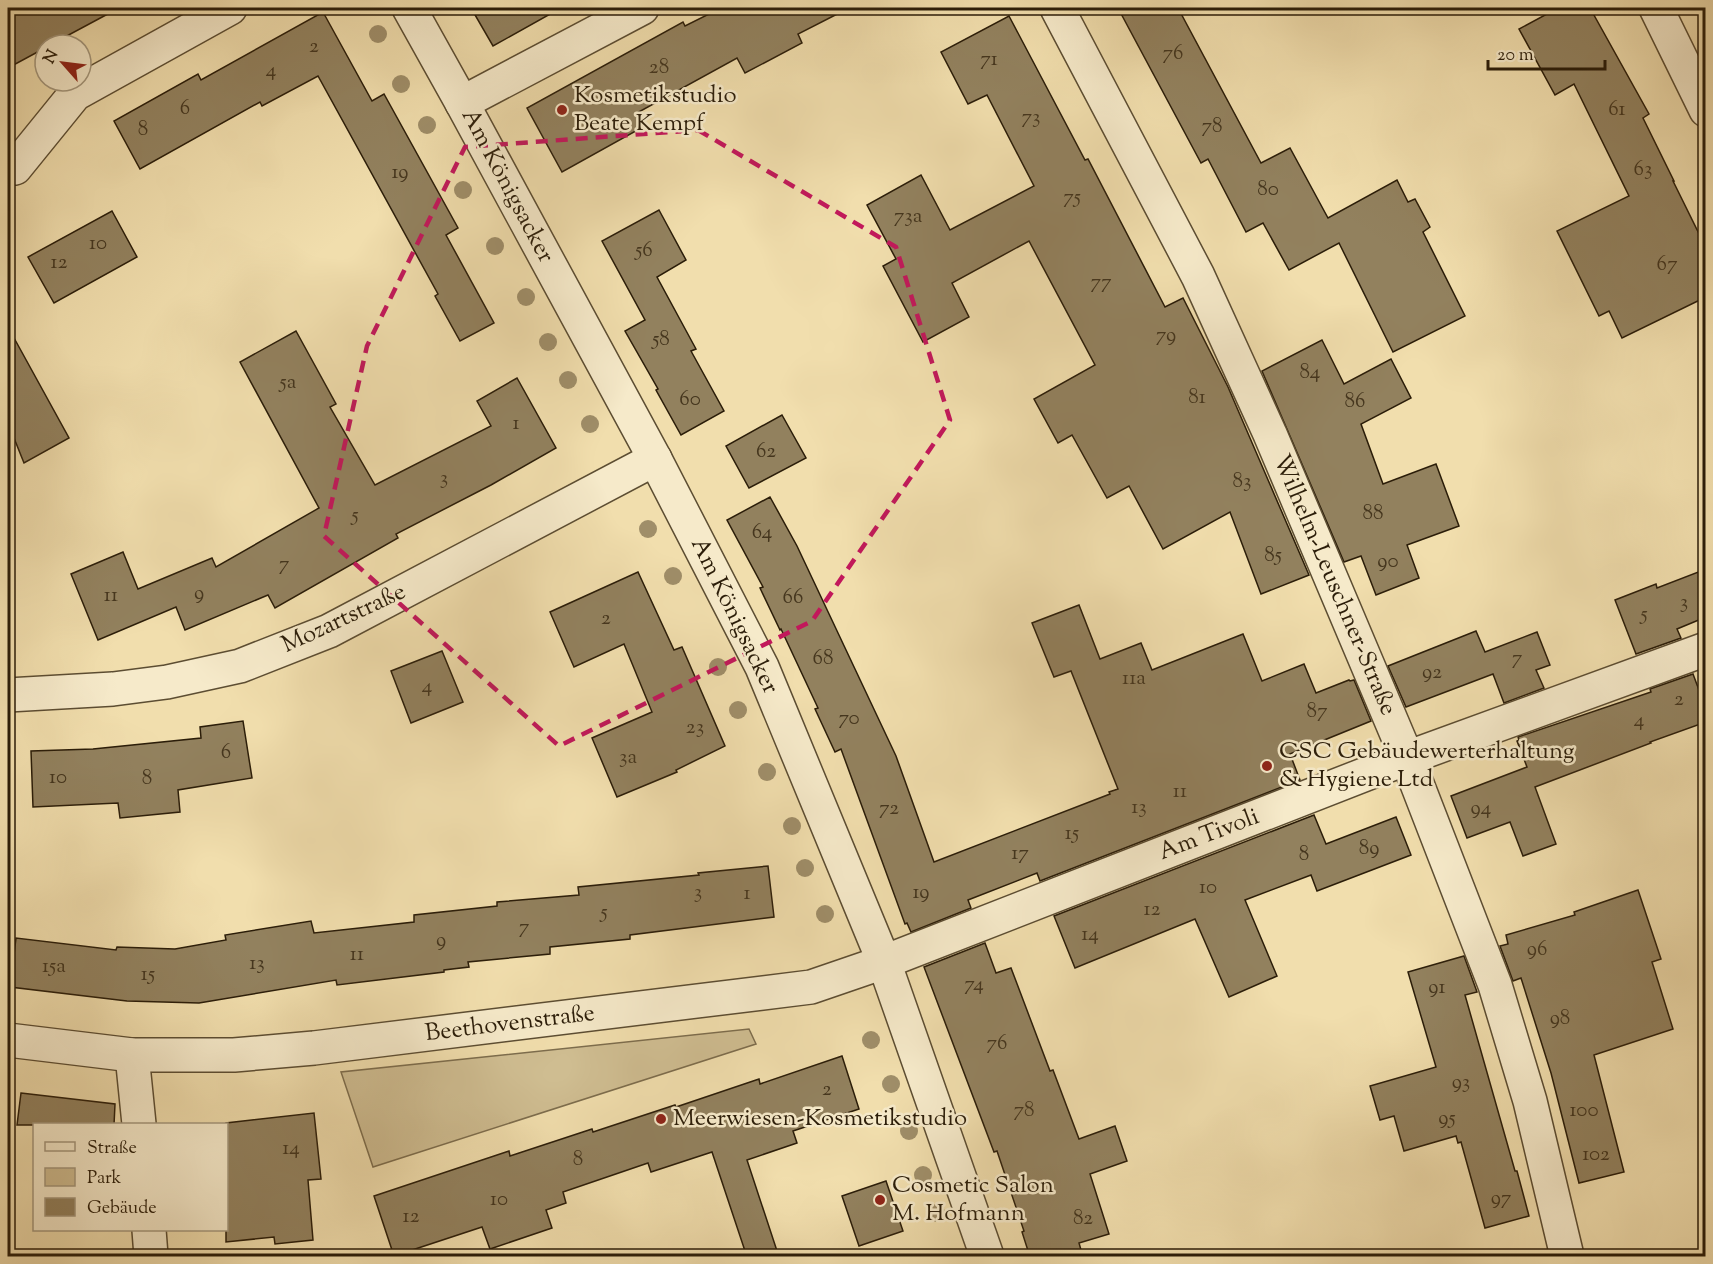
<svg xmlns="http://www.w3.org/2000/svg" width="1713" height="1264" font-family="'Sorts Mill Goudy',serif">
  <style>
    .green { fill: #cfbd91; stroke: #7d6d4d; stroke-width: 1.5 }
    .building { fill: #92815e; stroke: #2b1d09; stroke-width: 1.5 }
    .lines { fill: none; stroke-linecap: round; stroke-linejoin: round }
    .street-casing { stroke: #5c4d32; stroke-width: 36 }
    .street { stroke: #f6eaca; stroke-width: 33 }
    .tree { fill: #9f8e69 }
    .marked { fill: none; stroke: #c2185b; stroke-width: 4.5; stroke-dasharray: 12 8; stroke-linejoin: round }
    .poi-dot { fill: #8f2418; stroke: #f6eaca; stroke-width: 2 }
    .labels { text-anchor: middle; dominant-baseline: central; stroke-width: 5; stroke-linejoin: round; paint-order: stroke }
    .number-label { font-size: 21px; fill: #45361e }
    .poi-label { font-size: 24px; fill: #2b1d09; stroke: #f6eaca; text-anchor: start }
    .street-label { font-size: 24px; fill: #2b1d09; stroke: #f6eaca }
  </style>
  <rect width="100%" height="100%" fill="#f1dead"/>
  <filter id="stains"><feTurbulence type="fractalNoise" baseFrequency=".00333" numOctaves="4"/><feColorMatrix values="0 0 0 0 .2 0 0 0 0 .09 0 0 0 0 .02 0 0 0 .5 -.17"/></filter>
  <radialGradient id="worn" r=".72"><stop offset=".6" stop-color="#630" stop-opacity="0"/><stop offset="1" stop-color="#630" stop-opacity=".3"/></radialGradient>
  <path class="green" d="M 749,1029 L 756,1044 L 373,1167 L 341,1072 Z"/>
  <g class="building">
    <path d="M 8,8 L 119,8 L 50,45 L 45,45 L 45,48 L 8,68 Z"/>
    <path d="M 471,8 L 561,8 L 493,46 Z"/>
    <path d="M 721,8 L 849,8 L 798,34 L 802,43 L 745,73 L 737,58 L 635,114 L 643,127 L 562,172 L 527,108 L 683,22 L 685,26 Z"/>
    <path d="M 1118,8 L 1178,8 L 1261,163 L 1290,148 L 1328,218 L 1397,180 L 1408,202 L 1415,199 L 1430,227 L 1423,232 L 1465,316 L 1393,352 L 1339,243 L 1289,270 L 1263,223 L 1246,232 L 1208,159 L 1201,163 Z"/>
    <path d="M 1558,8 L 1590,8 L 1649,114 L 1643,118 L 1674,181 L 1673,181 L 1706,248 L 1706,297 L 1622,338 L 1609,311 L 1599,316 L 1557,231 L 1629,196 L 1574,84 L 1555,95 L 1519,29 Z"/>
    <path d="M 323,12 L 372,101 L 384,94 L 458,228 L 446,235 L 494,323 L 460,341 L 435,296 L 438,294 L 318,76 L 262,106 L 260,102 L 140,169 L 114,121 L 198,74 L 201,80 Z"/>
    <path d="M 1009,16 L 1085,160 L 1088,159 L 1165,307 L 1183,298 L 1228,387 L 1309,575 L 1261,594 L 1230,512 L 1163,549 L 1129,486 L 1107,498 L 1072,435 L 1058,443 L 1034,399 L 1095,365 L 1029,241 L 952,283 L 969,317 L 923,342 L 883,266 L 896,259 L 867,205 L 921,175 L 950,230 L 1034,186 L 987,95 L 968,104 L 941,52 Z"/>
    <path d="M 659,210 L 686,260 L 657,277 L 696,349 L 691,351 L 724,411 L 681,435 L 656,390 L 658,389 L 625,331 L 645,320 L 602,241 Z"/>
    <path d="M 112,211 L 137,257 L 54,303 L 28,257 Z"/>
    <path d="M 8,327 L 69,438 L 24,463 L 8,423 Z"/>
    <path d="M 296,331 L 336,404 L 330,407 L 375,485 L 491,426 L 477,401 L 517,378 L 556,448 L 491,485 L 396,534 L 398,538 L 275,608 L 268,595 L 185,630 L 176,607 L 98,640 L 71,574 L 123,552 L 138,589 L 212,558 L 216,567 L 319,508 L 240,362 Z"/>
    <path d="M 1322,340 L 1344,384 L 1391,359 L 1411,398 L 1361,424 L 1383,484 L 1436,464 L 1459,526 L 1407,545 L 1419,578 L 1376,595 L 1361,556 L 1344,562 L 1262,371 Z"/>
    <path d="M 782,415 L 806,458 L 749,488 L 726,446 Z"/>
    <path d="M 770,497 L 797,546 L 896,756 L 934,862 L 1110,794 L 1109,792 L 1118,789 L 1071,671 L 1054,677 L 1032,623 L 1079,605 L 1100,659 L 1141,643 L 1152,670 L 1243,634 L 1262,681 L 1304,664 L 1316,693 L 1349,680 L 1350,681 L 1354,680 L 1371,721 L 1290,754 L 1300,780 L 1040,881 L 1037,873 L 968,900 L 971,908 L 911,932 L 907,923 L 905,924 L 841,749 L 835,752 L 815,709 L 818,708 L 781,629 L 780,630 L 760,588 L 763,587 L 727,520 Z"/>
    <path d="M 1706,569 L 1706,617 L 1677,629 L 1681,638 L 1636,654 L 1615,600 L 1656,584 L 1657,588 Z"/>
    <path d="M 638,572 L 674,650 L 682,647 L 725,746 L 676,770 L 677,772 L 617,797 L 592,738 L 652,712 L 624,644 L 574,667 L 550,612 Z"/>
    <path d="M 1476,631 L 1485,652 L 1537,632 L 1550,665 L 1536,670 L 1544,688 L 1504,703 L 1493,674 L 1406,707 L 1388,666 Z"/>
    <path d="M 442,651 L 463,702 L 411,723 L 391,671 Z"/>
    <path d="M 1693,674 L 1706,709 L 1706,722 L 1650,742 L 1651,743 L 1535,787 L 1556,844 L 1523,856 L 1510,822 L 1467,838 L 1451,796 L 1527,767 L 1517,741 L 1519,740 L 1518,737 L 1651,692 L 1650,689 Z"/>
    <path d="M 243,721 L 252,778 L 178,790 L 180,812 L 120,818 L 118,803 L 33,807 L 31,751 L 93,749 L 201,738 L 200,727 Z"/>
    <path d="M 1314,815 L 1326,844 L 1396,817 L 1411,855 L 1317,891 L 1311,875 L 1245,900 L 1277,976 L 1229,997 L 1195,919 L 1075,968 L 1054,916 Z"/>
    <path d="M 768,866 L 774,917 L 630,935 L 630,939 L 550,947 L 550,954 L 468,962 L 469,967 L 444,970 L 444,972 L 337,985 L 336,980 L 199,1003 L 127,1001 L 10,987 L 16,938 L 116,950 L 117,947 L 175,949 L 226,940 L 225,935 L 311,921 L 314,933 L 414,922 L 414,915 L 497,906 L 497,902 L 579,895 L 578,887 L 699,875 L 698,873 Z"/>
    <path d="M 1638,890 L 1661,959 L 1652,962 L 1673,1029 L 1594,1055 L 1624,1172 L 1579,1183 L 1551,1073 L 1521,978 L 1513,981 L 1500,946 L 1508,944 L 1506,935 L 1575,915 L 1574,912 Z"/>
    <path d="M 985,943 L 996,973 L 1011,968 L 1050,1071 L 1053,1070 L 1079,1139 L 1115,1126 L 1127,1161 L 1090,1174 L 1109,1234 L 1079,1243 L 1083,1257 L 1030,1257 L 1022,1232 L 1024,1231 L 997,1151 L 994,1152 L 924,967 Z"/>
    <path d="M 1464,956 L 1477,992 L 1465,995 L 1515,1171 L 1517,1171 L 1529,1216 L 1485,1228 L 1461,1142 L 1458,1143 L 1456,1136 L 1404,1151 L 1394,1116 L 1380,1120 L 1370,1086 L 1436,1067 L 1408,972 Z"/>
    <path d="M 842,1056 L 859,1109 L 793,1131 L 797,1143 L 747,1160 L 779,1257 L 747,1257 L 712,1152 L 651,1172 L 648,1163 L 563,1192 L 566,1203 L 546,1210 L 552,1228 L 490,1249 L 482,1227 L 394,1256 L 374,1196 L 509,1151 L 510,1156 L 592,1129 L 593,1132 L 675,1105 L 676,1107 L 759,1079 L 760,1084 Z"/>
    <path d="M 21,1093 L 115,1104 L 114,1125 L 17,1125 Z"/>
    <path d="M 314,1113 L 321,1179 L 308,1180 L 313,1240 L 275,1244 L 274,1237 L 226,1242 L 226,1123 Z"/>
    <path d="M 886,1181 L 903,1231 L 859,1246 L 842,1196 Z"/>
  </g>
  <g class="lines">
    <g class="street-casing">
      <g id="street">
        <path d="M 409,8 L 462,103 L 655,459 L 762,667 L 884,962 L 987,1256"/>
        <path d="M 1057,8 L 1198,276 L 1270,434 L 1407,758 L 1495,985 L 1530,1101 L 1567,1256"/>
        <path d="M 1656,8 L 1706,110"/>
        <path d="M 462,103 L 642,8"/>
        <path d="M 15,168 L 75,94 L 230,8"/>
        <path d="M 8,695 L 113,689 L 167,682 L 240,666 L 329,631 L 655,459"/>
        <path d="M 8,1040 L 132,1055 L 234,1055 L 314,1048 L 811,987 L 884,962 L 1407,758 L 1706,649"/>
        <path d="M 132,1055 L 139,1124"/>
        <path d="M 149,1230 L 151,1256"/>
      </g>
    </g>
    <use href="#street" class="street"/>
  </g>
  <g class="tree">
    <circle cx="378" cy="34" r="9"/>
    <circle cx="401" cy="84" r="9"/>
    <circle cx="427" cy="125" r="9"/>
    <circle cx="463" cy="190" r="9"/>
    <circle cx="495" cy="246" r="9"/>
    <circle cx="526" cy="297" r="9"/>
    <circle cx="548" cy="342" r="9"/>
    <circle cx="568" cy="380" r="9"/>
    <circle cx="590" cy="424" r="9"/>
    <circle cx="648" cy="529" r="9"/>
    <circle cx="673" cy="576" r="9"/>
    <circle cx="718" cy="667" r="9"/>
    <circle cx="738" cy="710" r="9"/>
    <circle cx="767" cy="772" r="9"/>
    <circle cx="792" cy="826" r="9"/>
    <circle cx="805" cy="868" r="9"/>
    <circle cx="825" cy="914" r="9"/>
    <circle cx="871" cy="1040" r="9"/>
    <circle cx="891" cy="1084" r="9"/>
    <circle cx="909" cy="1131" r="9"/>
    <circle cx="923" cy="1175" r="9"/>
    <circle cx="936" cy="1213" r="9"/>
  </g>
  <path class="marked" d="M 698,130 L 896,247 L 950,420 L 812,621 L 559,746 L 324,536 L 367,346 L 465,147 Z"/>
  <g class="poi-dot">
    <circle cx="562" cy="110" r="6"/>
    <circle cx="1267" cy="766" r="6"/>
    <circle cx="661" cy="1119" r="6"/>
    <circle cx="880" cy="1200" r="6"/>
  </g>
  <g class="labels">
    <g class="number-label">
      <text x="314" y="47">2</text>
      <text x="1173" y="54">76</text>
      <text x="989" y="60">71</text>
      <text x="659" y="68">28</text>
      <text x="271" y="71">4</text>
      <text x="185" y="109">6</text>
      <text x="1617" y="110">61</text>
      <text x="1031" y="118">73</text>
      <text x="1212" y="127">78</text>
      <text x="143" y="130">8</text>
      <text x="1643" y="170">63</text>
      <text x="400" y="173">19</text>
      <text x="1268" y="190">80</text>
      <text x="1072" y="198">75</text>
      <text x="908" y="217">73a</text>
      <text x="98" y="244">10</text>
      <text x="644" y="251">56</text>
      <text x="59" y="263">12</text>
      <text x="1667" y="265">67</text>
      <text x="1101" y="283">77</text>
      <text x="1166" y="336">79</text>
      <text x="661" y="340">58</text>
      <text x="1310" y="373">84</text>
      <text x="288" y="383">5a</text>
      <text x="1197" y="398">81</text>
      <text x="690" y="400">60</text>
      <text x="1355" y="402">86</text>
      <text x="516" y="424">1</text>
      <text x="766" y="452">62</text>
      <text x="444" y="479">3</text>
      <text x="1242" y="482">83</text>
      <text x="1373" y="514">88</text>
      <text x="355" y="516">5</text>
      <text x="762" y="533">64</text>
      <text x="1273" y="556">85</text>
      <text x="1388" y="562">90</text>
      <text x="284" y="565">7</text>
      <text x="199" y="594">9</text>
      <text x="111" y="596">11</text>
      <text x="793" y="598">66</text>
      <text x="1684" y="603">3</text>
      <text x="1644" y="615">5</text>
      <text x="606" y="619">2</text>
      <text x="823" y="659">68</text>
      <text x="1517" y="659">7</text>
      <text x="1432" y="673">92</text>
      <text x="1134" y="679">11a</text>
      <text x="427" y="687">4</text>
      <text x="1679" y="700">2</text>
      <text x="1317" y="712">87</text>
      <text x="849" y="719">70</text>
      <text x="1639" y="721">4</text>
      <text x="695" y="728">23</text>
      <text x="226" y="753">6</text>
      <text x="628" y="758">3a</text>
      <text x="58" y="778">10</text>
      <text x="147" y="779">8</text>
      <text x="1180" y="792">11</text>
      <text x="1139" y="808">13</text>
      <text x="889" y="809">72</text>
      <text x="1481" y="809">94</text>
      <text x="1072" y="834">15</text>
      <text x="1369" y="849">89</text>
      <text x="1020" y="854">17</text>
      <text x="1304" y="855">8</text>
      <text x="1208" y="888">10</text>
      <text x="698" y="893">3</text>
      <text x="921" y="893">19</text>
      <text x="747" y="894">1</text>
      <text x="1152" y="910">12</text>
      <text x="604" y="913">5</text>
      <text x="524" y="928">7</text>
      <text x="1090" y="935">14</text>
      <text x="441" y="941">9</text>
      <text x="1537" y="950">96</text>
      <text x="357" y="955">11</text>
      <text x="257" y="964">13</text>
      <text x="54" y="967">15a</text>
      <text x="148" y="975">15</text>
      <text x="974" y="985">74</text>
      <text x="1437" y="988">91</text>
      <text x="1560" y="1019">98</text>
      <text x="997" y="1044">76</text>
      <text x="1461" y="1083">93</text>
      <text x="827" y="1090">2</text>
      <text x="1024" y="1111">78</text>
      <text x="1584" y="1111">100</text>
      <text x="1447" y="1119">95</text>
      <text x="291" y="1149">14</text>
      <text x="1596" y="1155">102</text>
      <text x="578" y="1160">8</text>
      <text x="1501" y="1199">97</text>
      <text x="499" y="1200">10</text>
      <text x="411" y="1217">12</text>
      <text x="1083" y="1219">82</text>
    </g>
    <g class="poi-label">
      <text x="574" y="96">Kosmetikstudio<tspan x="574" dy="28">Beate Kempf</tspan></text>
      <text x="1279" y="752">CSC Gebäudewerterhaltung<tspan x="1279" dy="28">&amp; Hygiene Ltd</tspan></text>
      <text x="673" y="1119">Meerwiesen-Kosmetikstudio</text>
      <text x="892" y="1186">Cosmetic Salon<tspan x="892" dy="28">M. Hofmann</tspan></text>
    </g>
    <g class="street-label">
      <text transform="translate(507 186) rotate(62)">Am Königsacker</text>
      <text transform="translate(1334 585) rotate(67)">Wilhelm-Leuschner-Straße</text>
      <text transform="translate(734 616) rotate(64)">Am Königsacker</text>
      <text transform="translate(344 619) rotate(-25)">Mozartstraße</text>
      <text transform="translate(1209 835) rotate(-21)">Am Tivoli</text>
      <text transform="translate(510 1024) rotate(-7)">Beethovenstraße</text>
    </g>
  </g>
  <rect width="1713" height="1264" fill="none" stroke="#f1dead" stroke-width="30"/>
  <rect x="9" y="9" width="1695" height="1246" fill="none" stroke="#2b1d09" stroke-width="3"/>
  <rect x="15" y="15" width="1683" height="1234" fill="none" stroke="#2b1d09" stroke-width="1.5"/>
  <rect x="33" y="1123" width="195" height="108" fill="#f6eaca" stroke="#a5987d" stroke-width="1.5"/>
  <rect x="45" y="1142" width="30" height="9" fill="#f6eaca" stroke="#a5987d" stroke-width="1.5"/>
  <text x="87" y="1153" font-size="18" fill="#2b1d09">Straße</text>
  <rect x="45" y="1168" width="30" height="18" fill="#cfbd91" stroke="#a5987d" stroke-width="1.5"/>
  <text x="87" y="1183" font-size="18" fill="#2b1d09">Park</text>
  <rect x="45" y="1198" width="30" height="18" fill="#92815e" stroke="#a5987d" stroke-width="1.5"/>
  <text x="87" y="1213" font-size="18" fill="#2b1d09">Gebäude</text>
  <g transform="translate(63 63) rotate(298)"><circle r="28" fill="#f6eaca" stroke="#a5987d" stroke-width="1.5"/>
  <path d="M0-4.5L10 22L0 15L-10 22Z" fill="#8f2418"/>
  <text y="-9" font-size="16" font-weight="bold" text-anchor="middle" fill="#2b1d09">N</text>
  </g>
  <path d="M1488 60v9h117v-9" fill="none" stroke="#2b1d09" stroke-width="3"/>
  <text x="1497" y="60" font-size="18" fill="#2b1d09" stroke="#f6eaca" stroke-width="4.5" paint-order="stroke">20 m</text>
  <rect width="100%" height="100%" filter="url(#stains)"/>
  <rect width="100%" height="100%" fill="url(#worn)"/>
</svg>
